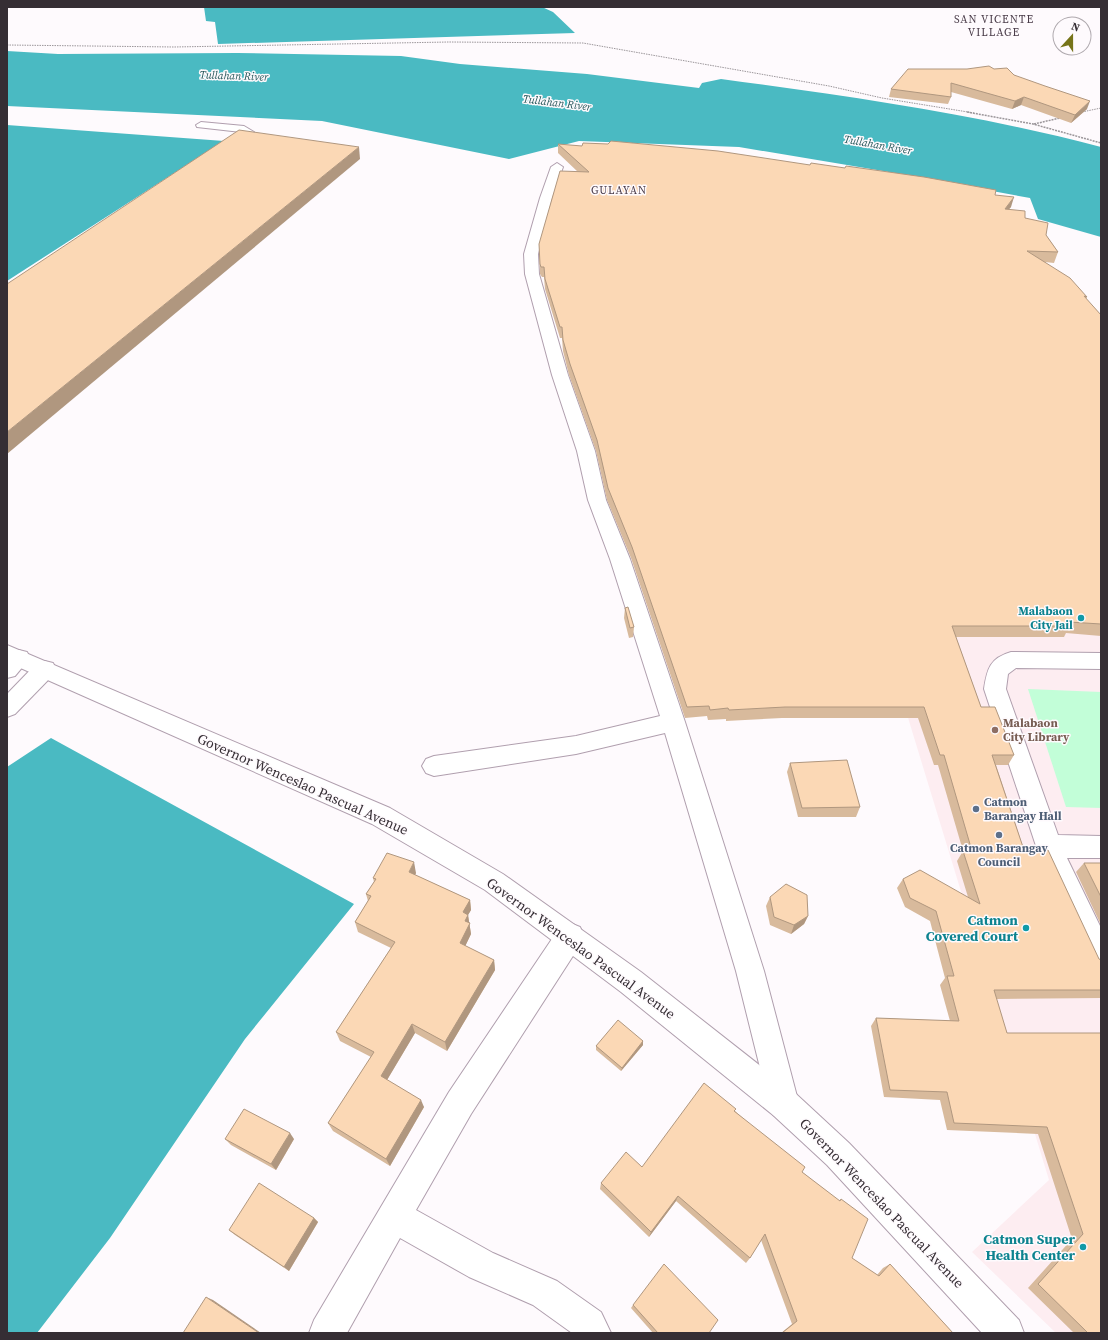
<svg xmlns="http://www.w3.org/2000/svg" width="1108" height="1340" font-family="'Source Serif 4',serif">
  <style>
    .commercial { fill: #fdedf1 }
    .green { fill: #c2fed8 }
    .water { fill: #4abac2 }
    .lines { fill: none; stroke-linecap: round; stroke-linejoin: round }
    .minor-casing { stroke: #b09fae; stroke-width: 2 }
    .major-casing { stroke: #b09fae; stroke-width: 2 }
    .path-far1 { stroke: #9b969a; stroke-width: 1; stroke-dasharray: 1.5 1; stroke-linecap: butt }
    .path { stroke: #9b969a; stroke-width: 1.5; stroke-dasharray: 2 1; stroke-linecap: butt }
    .minor { fill: #fff; fill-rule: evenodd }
    .major { fill: #fff; fill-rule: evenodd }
    .wall { fill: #d8ba9c }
    .shaded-wall { fill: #b0977f }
    .building { fill: #fbd8b5; stroke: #b0977f }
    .culture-dot { fill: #0f9aa8; stroke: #fefafd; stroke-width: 1.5 }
    .education-dot { fill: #8d6e63; stroke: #fefafd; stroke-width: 1.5 }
    .service-dot { fill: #5c6f8a; stroke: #fefafd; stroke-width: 1.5 }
    .labels { text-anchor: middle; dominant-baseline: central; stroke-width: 3; stroke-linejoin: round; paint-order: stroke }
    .far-neighbourhood-label { font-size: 11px; letter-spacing: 1px; fill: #493b48; stroke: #fefafd }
    .far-water-label { font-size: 11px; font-style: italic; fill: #26575a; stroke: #fefafd }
    .culture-label { font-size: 12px; font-weight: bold; fill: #0d838f; stroke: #fefafd; text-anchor: end }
    .education-label { font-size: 12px; font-weight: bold; fill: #785e54; stroke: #fefafd; text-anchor: start }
    .service-label { font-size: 12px; font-weight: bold; fill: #4e5e75; stroke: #fefafd; text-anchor: start }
    .near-street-label { font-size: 14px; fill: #352e34; stroke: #fefafd }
    .near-culture-label { font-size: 14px; font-weight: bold; fill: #0d838f; stroke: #fefafd; text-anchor: end }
  </style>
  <rect width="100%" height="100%" fill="#fefafd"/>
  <path class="commercial" d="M 876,596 L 1101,602 L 1101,1333 L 1056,1333 L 972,1252 L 1049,1180 L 909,721 Z"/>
  <path class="green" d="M 1028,689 L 1101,692 L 1101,808 L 1066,807 Z"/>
  <g class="water">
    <path d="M 204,7 L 542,7 L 553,12 L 575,33 L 218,44 L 215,22 L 206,21 Z"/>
    <path d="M 7,51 L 58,54 L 237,53 L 401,56 L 460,64 L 587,74 L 699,88 L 702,83 L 721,79 C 848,96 976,114 1101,147 L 1101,237 L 1038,219 L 1030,198 L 883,171 L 739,147 L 579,141 L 509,159 L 322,121 L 7,106 Z"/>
    <path d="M 7,125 L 224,141 L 7,281 Z"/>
    <path d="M 51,738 L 354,904 L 245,1039 L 110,1238 L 37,1333 L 7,1333 L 7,767 Z"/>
  </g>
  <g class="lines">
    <g class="minor-casing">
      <g id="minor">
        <path d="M 201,122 L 244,126 L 254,132 L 224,151 L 220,150 L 218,148 L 220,146 L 241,132 L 197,127 L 196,125 Z"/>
        <path d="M 557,163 L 563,167 L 552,198 L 538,254 L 539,274 L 568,375 L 595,451 L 606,500 L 630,559 L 685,722 L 764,971 L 799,1104 L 795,1115 L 784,1119 L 773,1115 L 769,1104 L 736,971 L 665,733 L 576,754 L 434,776 L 426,773 L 422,766 L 426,759 L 434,756 L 576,736 L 660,716 L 610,559 L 588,500 L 577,451 L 552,375 L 525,274 L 524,254 L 540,198 L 551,167 Z"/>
        <path d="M 19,650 L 27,652 L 30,658 L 15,676 L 7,678 L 7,656 L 11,652 Z"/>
        <path d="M 1011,652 L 1101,653 L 1101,669 L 1016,668 L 1008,674 L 1006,689 L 1058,835 L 1101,836 L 1101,858 L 1067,858 L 1101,928 L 1101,971 L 1091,967 L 1036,846 L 984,689 C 987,669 990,658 1011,652 Z"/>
        <path d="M 45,661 L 53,663 L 56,669 L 53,675 L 15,714 L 7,717 L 7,694 L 37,663 Z"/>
        <path d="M 570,923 L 580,927 L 584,936 L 580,945 L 471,1114 L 416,1210 L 493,1253 L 557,1281 L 601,1312 L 611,1333 L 572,1333 L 533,1305 L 469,1277 L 400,1238 L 347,1333 L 309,1333 L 314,1320 L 449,1092 L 560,927 Z"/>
      </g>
    </g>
    <g class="major-casing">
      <path id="major" d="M 7,645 L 390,808 L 503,874 L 641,972 L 795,1093 L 849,1143 L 1019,1320 L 1024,1333 L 982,1333 L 827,1165 L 773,1115 L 621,992 L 485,890 L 372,824 L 7,662 Z"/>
    </g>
    <g class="path-far1">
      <path d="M 7,45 L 174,47 L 449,42 L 583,43 L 829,86 L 882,98 L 974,113"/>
      <path d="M 1082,112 L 1101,108"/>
    </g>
    <g class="path">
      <path d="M 967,112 L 1033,124 L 1101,143"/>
      <path d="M 1034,124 L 1060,118"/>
    </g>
    <use href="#minor" class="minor"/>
    <use href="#major" class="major"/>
  </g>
  <g class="wall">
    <path d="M 967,69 L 994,69 L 1014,75 L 1087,109 L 1071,123 L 1021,105 L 1012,109 L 951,92 L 951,97 L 948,104 L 889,97 L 891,89 Z"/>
    <path d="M 558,144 L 995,195 L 1011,207 L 1009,209 L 1025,218 L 1046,235 L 1058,252 L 1054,263 L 1045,262 L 1087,297 L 1086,299 L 1101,315 L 1101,636 L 1066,633 L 1064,637 L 956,637 L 981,707 L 1014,755 L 1008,765 L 996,765 L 1024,850 L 1099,959 L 1101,960 L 1101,998 L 996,999 L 1007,1033 L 1101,1033 L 1101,1333 L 1074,1333 L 1028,1288 L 1072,1239 L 1038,1134 L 947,1130 L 940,1100 L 884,1097 L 871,1026 L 876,1018 L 950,1021 L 940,985 L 945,978 L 930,921 L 905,907 L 897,888 L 903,879 L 968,897 L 957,861 L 963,851 L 938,765 L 934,765 L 918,718 L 782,718 L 726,721 L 726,719 L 708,720 L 707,716 L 685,718 L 631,558 L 607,500 L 596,451 L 569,375 L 563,351 L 562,338 L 560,338 L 545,289 L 544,277 L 542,277 L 540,274 L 539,244 L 578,172 L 558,153 Z"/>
    <path d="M 625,608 L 634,627 L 633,637 L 629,638 L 624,618 Z"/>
    <path d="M 790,763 L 860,807 L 856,817 L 798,817 L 787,772 Z"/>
    <path d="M 1084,863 L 1101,863 L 1101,925 L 1076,872 Z"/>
    <path d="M 416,873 L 415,875 L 470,900 L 471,910 L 468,915 L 471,934 L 465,946 L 494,960 L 495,970 L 447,1051 L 415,1033 L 387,1080 L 424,1107 L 390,1166 L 333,1131 L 328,1123 L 371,1057 L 340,1041 L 336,1032 L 391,948 L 358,932 L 355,922 L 368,901 L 366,894 L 374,882 L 373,878 Z"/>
    <path d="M 770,897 L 808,916 L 804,924 L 791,934 L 770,925 L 766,906 Z"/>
    <path d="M 643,1041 L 643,1045 L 621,1071 L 596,1050 L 596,1046 Z"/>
    <path d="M 735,1111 L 802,1172 L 839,1201 L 841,1199 L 852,1258 L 877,1275 L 883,1268 L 890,1264 L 953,1333 L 781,1333 L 792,1324 L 761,1240 L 750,1258 L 746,1263 L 676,1201 L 649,1237 L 600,1189 L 601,1183 L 642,1167 Z"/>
    <path d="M 225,1139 L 294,1139 L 276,1170 L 231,1145 Z"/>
    <path d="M 314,1218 L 318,1222 L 289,1271 L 235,1235 L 229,1230 Z"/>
    <path d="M 633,1305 L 709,1333 L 653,1333 L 631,1308 Z"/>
  </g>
  <g class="shaded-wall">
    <path d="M 1024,97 L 1021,105 L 1012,109 L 1015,101 Z"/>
    <path d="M 1090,101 L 1087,109 L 1071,123 L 1075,115 Z"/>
    <path d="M 359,147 L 360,159 L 7,454 L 7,432 Z"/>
    <path d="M 1014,197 L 1011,207 L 1001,218 L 1005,209 Z"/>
    <path d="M 414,862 L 416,873 L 411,883 L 409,872 Z"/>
    <path d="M 470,900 L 471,910 L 468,915 L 471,934 L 462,953 L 460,943 L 463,912 Z"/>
    <path d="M 808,916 L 804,924 L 791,934 L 794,925 Z"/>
    <path d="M 494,960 L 495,970 L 447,1051 L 445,1042 Z"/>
    <path d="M 412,1024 L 415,1033 L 384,1085 L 381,1076 Z"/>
    <path d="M 643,1041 L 643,1045 L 621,1071 L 622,1068 Z"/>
    <path d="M 421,1100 L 424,1107 L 390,1166 L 386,1159 Z"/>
    <path d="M 290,1133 L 294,1139 L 276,1170 L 271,1164 Z"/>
    <path d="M 678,1196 L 676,1201 L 649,1237 L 651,1232 Z"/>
    <path d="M 314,1218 L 318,1222 L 289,1271 L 284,1267 Z"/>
    <path d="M 206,1297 L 213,1300 L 261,1333 L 259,1333 Z"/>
  </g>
  <g class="building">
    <path d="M 989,66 L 994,69 L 1007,68 L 1014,75 L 1045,86 L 1090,101 L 1075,115 L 1024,97 L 1015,101 L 951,83 L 951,97 L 891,89 L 908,69 L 967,69 Z"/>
    <path d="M 239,130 L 359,147 L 7,432 L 7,284 Z"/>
    <path d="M 611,141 L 718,151 L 810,165 L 811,163 L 845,168 L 846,166 L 924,177 L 996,190 L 995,195 L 1014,197 L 1005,209 L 1025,211 L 1025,218 L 1048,223 L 1046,235 L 1058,252 L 1027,251 L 1070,278 L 1087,297 L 1084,296 L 1101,315 L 1101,624 L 1069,622 L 1070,626 L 952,626 L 981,707 L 995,707 L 1014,755 L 992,755 L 1024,850 L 1048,850 L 1099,959 L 1101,960 L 1101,990 L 994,990 L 1007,1033 L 1101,1033 L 1101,1333 L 1088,1333 L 1038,1284 L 1083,1234 L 1047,1127 L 954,1123 L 947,1092 L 890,1090 L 876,1018 L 959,1021 L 947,976 L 954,976 L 936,911 L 910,898 L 903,879 L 920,870 L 980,904 L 963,851 L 972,851 L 944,755 L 940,755 L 924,707 L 785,707 L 729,710 L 728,708 L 710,710 L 709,706 L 687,707 L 632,547 L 608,488 L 597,440 L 570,364 L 563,340 L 562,327 L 560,327 L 545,279 L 544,267 L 541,267 L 540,264 L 539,244 L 560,171 L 589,172 L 558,144 L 582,146 L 583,143 L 608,144 Z"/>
    <path d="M 628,607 L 634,627 L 630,628 L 625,608 Z"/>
    <path d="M 847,760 L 860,807 L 802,808 L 790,763 Z"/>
    <path d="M 387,853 L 414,862 L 409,872 L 470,900 L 463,912 L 468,915 L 465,921 L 470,923 L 460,943 L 494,960 L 445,1042 L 412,1024 L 381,1076 L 421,1100 L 386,1159 L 328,1123 L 374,1052 L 336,1032 L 395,942 L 355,922 L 371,896 L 366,894 L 376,879 L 373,878 Z"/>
    <path d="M 1084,863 L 1101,863 L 1101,897 Z"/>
    <path d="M 786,884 L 807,895 L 808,916 L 794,925 L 774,917 L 770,897 Z"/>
    <path d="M 618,1020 L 643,1041 L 622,1068 L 596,1046 Z"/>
    <path d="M 704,1083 L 736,1109 L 734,1111 L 805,1167 L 802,1172 L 840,1201 L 841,1199 L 868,1219 L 852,1258 L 879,1276 L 890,1264 L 953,1333 L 782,1333 L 797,1321 L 765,1234 L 750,1258 L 678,1196 L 651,1232 L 601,1183 L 626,1152 L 642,1167 Z"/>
    <path d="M 244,1109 L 290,1133 L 271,1164 L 225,1139 Z"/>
    <path d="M 259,1183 L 314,1218 L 284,1267 L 229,1230 Z"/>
    <path d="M 664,1264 L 718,1320 L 709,1333 L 658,1333 L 633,1305 Z"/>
    <path d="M 206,1297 L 259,1333 L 183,1333 Z"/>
  </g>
  <g class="culture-dot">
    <circle cx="1081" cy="618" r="4"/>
    <circle cx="1026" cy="928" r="4"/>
    <circle cx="1083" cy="1247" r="4"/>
  </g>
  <circle class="education-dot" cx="995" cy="730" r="4"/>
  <g class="service-dot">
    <circle cx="976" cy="809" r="4"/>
    <circle cx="999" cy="835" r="4"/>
  </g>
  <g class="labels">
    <g class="far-neighbourhood-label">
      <text x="994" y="19">SAN VICENTE<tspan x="994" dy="13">VILLAGE</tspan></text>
      <text x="619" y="190">GULAYAN</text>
    </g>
    <g class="far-water-label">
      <text transform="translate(234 76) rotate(2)">Tullahan River</text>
      <text transform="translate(557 103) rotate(7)">Tullahan River</text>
      <text transform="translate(878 145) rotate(10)">Tullahan River</text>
    </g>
    <g class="culture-label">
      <text x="1073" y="611">Malabaon<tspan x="1073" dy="14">City Jail</tspan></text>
    </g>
    <g class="education-label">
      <text x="1003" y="723">Malabaon<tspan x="1003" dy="14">City Library</tspan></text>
    </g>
    <g class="service-label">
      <text x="984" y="802">Catmon<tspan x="984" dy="14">Barangay Hall</tspan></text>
      <text x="999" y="848" text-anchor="middle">Catmon Barangay<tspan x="999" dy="14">Council</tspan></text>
    </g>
    <g class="near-street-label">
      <text transform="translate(303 784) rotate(24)">Governor Wenceslao Pascual Avenue</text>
      <text transform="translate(581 948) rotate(36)">Governor Wenceslao Pascual Avenue</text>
      <text transform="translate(882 1203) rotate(46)">Governor Wenceslao Pascual Avenue</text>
    </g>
    <g class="near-culture-label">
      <text x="1018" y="920">Catmon<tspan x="1018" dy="16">Covered Court</tspan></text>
      <text x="1075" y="1239">Catmon Super<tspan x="1075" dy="16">Health Center</tspan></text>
    </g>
  </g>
  <rect width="1108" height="1340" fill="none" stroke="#352e34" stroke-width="16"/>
  <g transform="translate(1072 36) rotate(21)"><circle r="19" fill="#fefafd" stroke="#aea8ad"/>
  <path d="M0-3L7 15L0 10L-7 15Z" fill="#767419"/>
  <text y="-6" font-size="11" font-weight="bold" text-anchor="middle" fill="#352e34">N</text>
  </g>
</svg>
